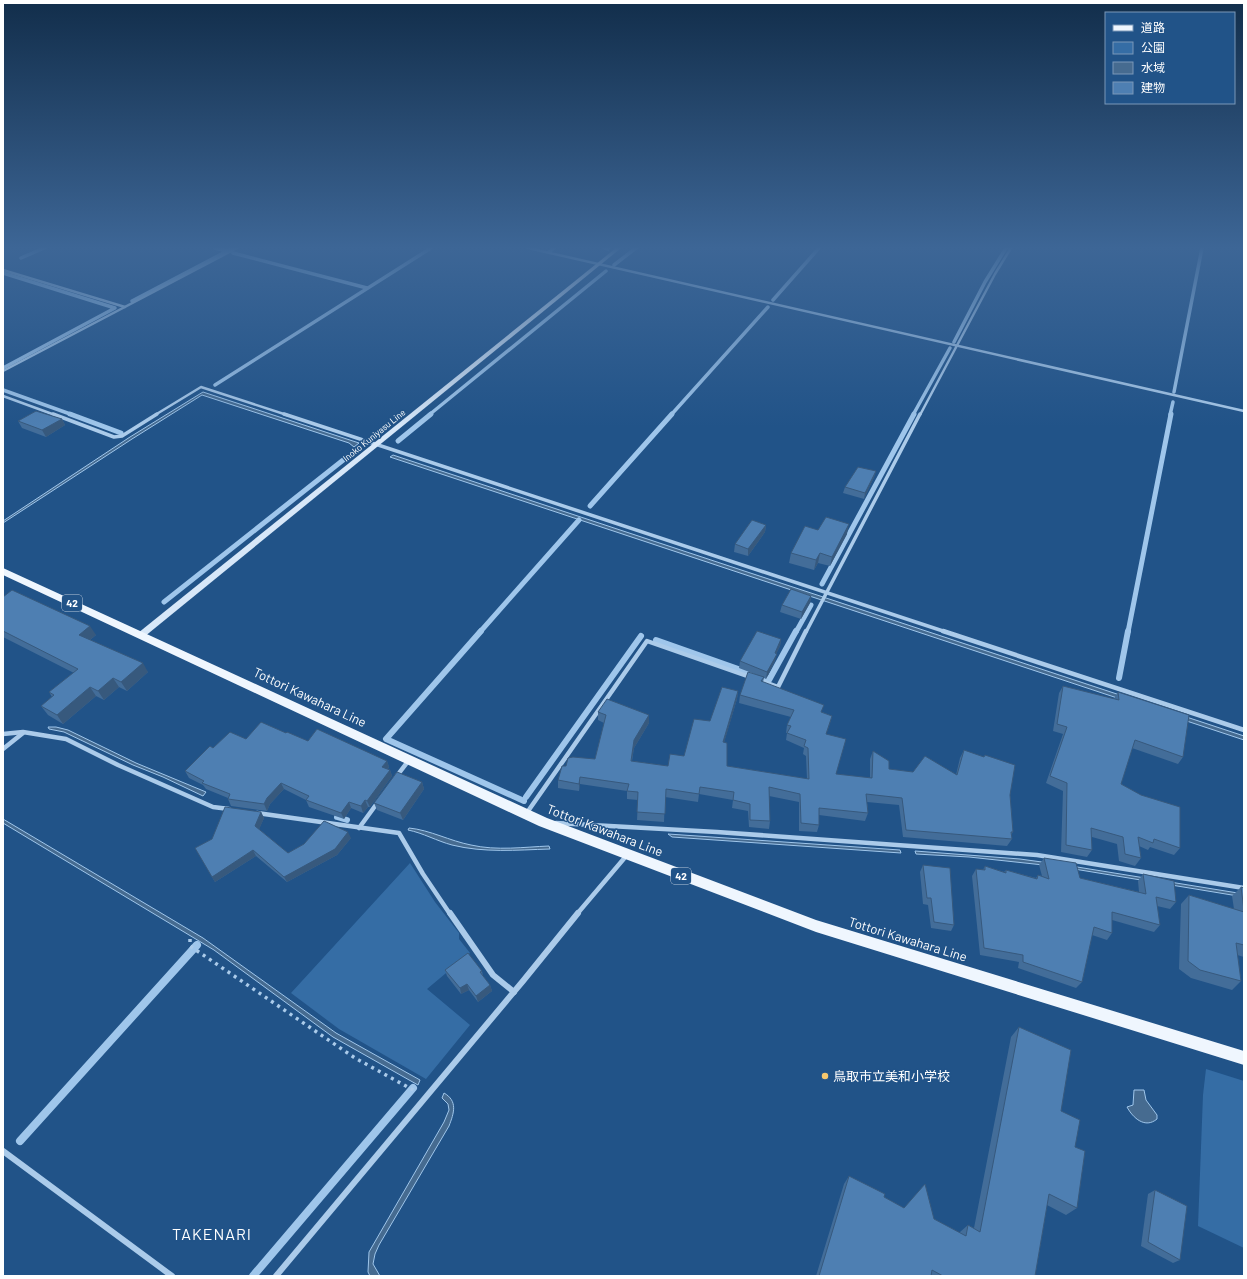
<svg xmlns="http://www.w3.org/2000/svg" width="1247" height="1279" font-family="Barlow,'Noto Sans JP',sans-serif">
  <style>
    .green { fill: #356da5 }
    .water { fill: #466b90; stroke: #9fc6eb }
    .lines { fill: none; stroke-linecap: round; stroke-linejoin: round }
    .stream-far3 { stroke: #9fc6eb; stroke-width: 3.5 }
    .stream-far2 { stroke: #9fc6eb; stroke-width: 5 }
    .stream-far1 { stroke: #9fc6eb; stroke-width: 6 }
    .stream { stroke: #9fc6eb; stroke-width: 8 }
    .path { stroke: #abcbea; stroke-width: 3.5; stroke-dasharray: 3 4.5; stroke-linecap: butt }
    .minor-far3 { stroke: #abcbea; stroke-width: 2.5 }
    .minor-far2 { stroke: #abcbea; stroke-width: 3.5 }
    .minor-far1 { stroke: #abcbea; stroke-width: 4.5 }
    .minor { stroke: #abcbea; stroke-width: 6 }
    .secondary { fill: #d7e7f8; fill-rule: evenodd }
    .primary { fill: #eff6fe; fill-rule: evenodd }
    .wall { fill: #436d99 }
    .shaded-wall { fill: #37597d }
    .building { fill: #4e7fb2; stroke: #37597d }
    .poi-dot { fill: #f7c86d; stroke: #215388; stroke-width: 1.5 }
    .labels { text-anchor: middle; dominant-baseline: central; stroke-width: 3; stroke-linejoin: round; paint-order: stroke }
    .far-street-label { font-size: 9px; fill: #fff; stroke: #215388 }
    .shield { fill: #215388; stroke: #bccbdb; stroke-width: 1 }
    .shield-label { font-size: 10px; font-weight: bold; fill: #fff }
    .near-street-label { font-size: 13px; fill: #fff; stroke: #215388 }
    .near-poi-label { font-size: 13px; fill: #fff; stroke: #215388; text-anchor: start }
    .near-quarter-label { font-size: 16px; letter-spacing: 1px; fill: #fff; stroke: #215388 }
  </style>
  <rect width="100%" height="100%" fill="#215388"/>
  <g class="green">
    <path d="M 410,863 L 435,902 L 459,933 L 459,939 L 470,953 L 427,989 L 470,1025 L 426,1079 L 339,1029 L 291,993 Z"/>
    <path d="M 1206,1069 L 1244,1081 L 1244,1248 L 1198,1226 L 1203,1095 Z"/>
  </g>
  <g class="water">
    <path d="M 203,392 L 359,443 L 354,447 L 349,443 L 202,395 L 132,439 L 3,523 L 3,521 L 130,437 Z"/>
    <path d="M 393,455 L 1244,736 L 1244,740 L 390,457 Z"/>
    <path d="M 48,727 L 56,727 L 68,730 L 136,763 L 206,792 L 203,796 L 163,777 L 133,765 L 64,732 L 49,729 Z"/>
    <path d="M 3,819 L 203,938 L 336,1033 L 420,1080 L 418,1085 L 333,1037 L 214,950 L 3,823 Z"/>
    <path d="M 409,828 C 430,830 450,841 471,845 C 497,851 524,847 549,846 L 550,849 C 516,850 484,853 452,845 C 437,841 423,833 408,830 Z"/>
    <path d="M 668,834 L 900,850 L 901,853 L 672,837 Z"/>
    <path d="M 915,851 L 1020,859 L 1071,866 L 1244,894 L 1244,897 L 1062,867 L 969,857 L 916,854 Z"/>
    <path d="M 1134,1090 L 1144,1090 L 1146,1100 L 1157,1115 L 1157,1119 C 1145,1129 1133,1118 1127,1107 L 1133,1105 Z"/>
    <path d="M 444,1093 C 458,1101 454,1113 449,1126 L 379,1245 L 375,1254 L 373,1264 L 380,1276 L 370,1276 L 368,1272 L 369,1252 L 444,1122 L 449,1110 L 448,1104 L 442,1098 Z"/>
  </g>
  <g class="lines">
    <g class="stream-far3">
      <path d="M 215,248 L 227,251"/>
      <path d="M 605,248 L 608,249"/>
      <path d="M 549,252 L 554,248"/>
      <path d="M 233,253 L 367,288"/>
      <path d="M 21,258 L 44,248"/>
      <path d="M 614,265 L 636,248"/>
      <path d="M 3,273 L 115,308 L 3,368"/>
      <path d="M 773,300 L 819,248"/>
      <path d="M 132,301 L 233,248"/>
      <path d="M 954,342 L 985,282 L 1006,248"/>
      <path d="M 215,385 L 431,248"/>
      <path d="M 3,390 L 73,415"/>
      <path d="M 1174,392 L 1202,248"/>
      <path d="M 429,415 L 606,271"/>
      <path d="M 671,415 L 768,307"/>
      <path d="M 913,415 L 950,348"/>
      <path d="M 1170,415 L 1173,402"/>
    </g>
    <g class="stream-far2">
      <path d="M 70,414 L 121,433"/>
      <path d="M 398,441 L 431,414"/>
      <path d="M 590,506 L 672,414"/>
      <path d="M 822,584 L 914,414"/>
      <path d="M 164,602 L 347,457"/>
      <path d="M 480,632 L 579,520"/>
      <path d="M 796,632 L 811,605"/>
      <path d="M 1128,632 L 1171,414"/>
    </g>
    <g class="stream-far1">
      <path d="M 481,631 L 386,739 L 524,801"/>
      <path d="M 656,640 L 769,680 L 796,631"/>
      <path d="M 1119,678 L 1128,631"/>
      <path d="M 526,797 L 641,636"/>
      <path d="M 337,817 L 347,820"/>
    </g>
    <g class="stream">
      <path d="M 20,1141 L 197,945"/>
      <path d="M 253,1276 L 413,1088"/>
    </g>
    <path class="path" d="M 190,939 L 190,946 L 355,1058 L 415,1091"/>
    <g class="minor-far3">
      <path d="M 528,248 L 1244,411"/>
      <path d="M 3,270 L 125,307"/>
      <path d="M 3,371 L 237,248"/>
      <path d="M 3,396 L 55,415"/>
      <path d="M 155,415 L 201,387 L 287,415"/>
      <path d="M 920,415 L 995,274 L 1011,248"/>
    </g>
    <g class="minor-far2">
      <path d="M 53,414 L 114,437 L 122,436 L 157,414"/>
      <path d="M 284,414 L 946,632"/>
      <path d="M 806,632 L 920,414"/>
    </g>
    <g class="minor-far1">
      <path d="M 943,631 L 1244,730"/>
      <path d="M 759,680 L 778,687 L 806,631"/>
      <path d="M 3,734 L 23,732 L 66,739 L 118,765 L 213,807 L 229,809"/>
      <path d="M 3,749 L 23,733"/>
      <path d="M 396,777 L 409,760"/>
      <path d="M 257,813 L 399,833 L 423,874 L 450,914"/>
      <path d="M 526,814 L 647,641 L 750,677"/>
      <path d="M 556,823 L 717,832 L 1037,855 L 1244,888"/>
      <path d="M 359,828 L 378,802"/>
      <path d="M 577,914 L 627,855"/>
    </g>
    <g class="minor">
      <path d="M 450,913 L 493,975 L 514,992"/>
      <path d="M 3,1151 L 172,1276"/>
      <path d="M 276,1276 L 523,981 L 578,913"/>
    </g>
    <path class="secondary" d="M 616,248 L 621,248 L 144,637 L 138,637 L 137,635 L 138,633 Z"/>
    <path class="primary" d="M 3,568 L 547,818 L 816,920 L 1244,1051 L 1244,1065 L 816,932 L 539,826 L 3,575 Z"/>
  </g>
  <g class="wall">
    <path d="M 62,419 L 65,425 L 46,437 L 22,428 L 18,421 Z"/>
    <path d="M 876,471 L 874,477 L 864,499 L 843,493 L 845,487 Z"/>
    <path d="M 766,525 L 765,532 L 748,556 L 734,552 L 735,544 Z"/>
    <path d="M 818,530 L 847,534 L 830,566 L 818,563 L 814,570 L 789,563 L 791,553 Z"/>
    <path d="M 811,596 L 810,603 L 801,619 L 780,612 L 782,605 Z"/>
    <path d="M 3,597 L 96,635 L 90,640 L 148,672 L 127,691 L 119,687 L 104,700 L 96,696 L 63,724 L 48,715 L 41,706 L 52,697 L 49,692 L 74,673 L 3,637 Z"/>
    <path d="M 781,639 L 780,646 L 776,654 L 775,661 L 766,679 L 764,678 L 763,682 L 822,712 L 832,716 L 826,734 L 836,774 L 870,778 L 870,759 L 873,751 L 889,769 L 913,772 L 956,775 L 960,758 L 964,750 L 1010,795 L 1013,832 L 1011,835 L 1012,839 L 1007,846 L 903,837 L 899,805 L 867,802 L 868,813 L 865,821 L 819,815 L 819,825 L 817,832 L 799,831 L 799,802 L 769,796 L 770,821 L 769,829 L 749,827 L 748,811 L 732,808 L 733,800 L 699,794 L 698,802 L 665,797 L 664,822 L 637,820 L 638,800 L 627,799 L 627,791 L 580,784 L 579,791 L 558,788 L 558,780 L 566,766 L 595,759 L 604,723 L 598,720 L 598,712 L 649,723 L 634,748 L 632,761 L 668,766 L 684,756 L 710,721 L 738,691 L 737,699 L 724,742 L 727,766 L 807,779 L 806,756 L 803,754 L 804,748 L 786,740 L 787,733 L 786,733 L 787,725 L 791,717 L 739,703 L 740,695 L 757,675 L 739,668 L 740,661 Z"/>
    <path d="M 1063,686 L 1114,699 L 1118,692 L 1183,757 L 1178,764 L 1132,748 L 1121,784 L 1180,848 L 1174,855 L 1150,847 L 1148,850 L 1139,846 L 1141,858 L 1135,866 L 1119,861 L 1117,844 L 1092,837 L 1092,850 L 1087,857 L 1061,852 L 1063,791 L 1046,783 L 1063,734 L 1053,731 L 1059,693 Z"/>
    <path d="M 286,733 L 308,741 L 387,761 L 389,767 L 388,769 L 390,770 L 392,776 L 370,807 L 368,807 L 363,813 L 351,808 L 344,819 L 309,807 L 306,800 L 284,789 L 270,804 L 267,811 L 231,806 L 228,799 L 228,798 L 206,789 L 203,785 L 189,778 L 185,771 L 213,748 L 246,739 Z"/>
    <path d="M 422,782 L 424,789 L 403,820 L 377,810 L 374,803 Z"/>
    <path d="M 261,812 L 264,818 L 259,829 L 288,853 L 351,838 L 337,855 L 287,882 L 256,856 L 215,882 L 212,877 Z"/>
    <path d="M 1044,858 L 1080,878 L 1139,892 L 1138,881 L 1143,874 L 1176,902 L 1170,909 L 1157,906 L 1160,925 L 1154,932 L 1112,920 L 1112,933 L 1107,940 L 1092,935 L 1082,982 L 1076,988 L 1018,968 L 1019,962 L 980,955 L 972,876 L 976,869 L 983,870 L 985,866 L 1004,872 L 1006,870 L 1036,878 L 1038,875 L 1042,876 L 1039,865 Z"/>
    <path d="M 923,865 L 954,925 L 951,931 L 931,928 L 928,905 L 923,904 L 920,872 Z"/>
    <path d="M 1241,887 L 1244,888 L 1244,957 L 1237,955 L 1241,981 L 1232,990 L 1191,978 L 1179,969 L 1181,904 L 1189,895 L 1234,909 L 1232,896 Z"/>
    <path d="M 445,970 L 482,971 L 483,976 L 490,985 L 492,991 L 478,1002 L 469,990 L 461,994 L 447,976 Z"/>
    <path d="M 1019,1027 L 1061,1111 L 1075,1147 L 1077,1208 L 1066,1215 L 1047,1205 L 1035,1276 L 816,1276 L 844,1184 L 849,1176 L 884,1197 L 904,1208 L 934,1219 L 960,1233 L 960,1232 L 968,1225 L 974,1228 L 1011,1037 Z"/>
    <path d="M 1155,1190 L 1180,1260 L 1173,1263 L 1141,1246 L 1148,1194 Z"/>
  </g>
  <g class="shaded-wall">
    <path d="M 62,419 L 65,425 L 46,437 L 42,430 Z"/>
    <path d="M 876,471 L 874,477 L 864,499 L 865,493 Z"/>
    <path d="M 849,524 L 847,534 L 830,566 L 832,557 Z"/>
    <path d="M 766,525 L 765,532 L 748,556 L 748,549 Z"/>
    <path d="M 820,553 L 818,563 L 814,570 L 816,560 Z"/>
    <path d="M 811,596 L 810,603 L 801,619 L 802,612 Z"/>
    <path d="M 90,626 L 96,635 L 85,644 L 79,635 Z"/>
    <path d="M 781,639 L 780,646 L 774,658 L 777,654 L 775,661 L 766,679 L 767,672 Z"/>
    <path d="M 143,663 L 148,672 L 127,691 L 121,682 Z"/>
    <path d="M 113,678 L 119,687 L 104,700 L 98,691 Z"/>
    <path d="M 90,687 L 96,696 L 63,724 L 57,715 Z"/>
    <path d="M 738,691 L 737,699 L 722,750 L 723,742 Z"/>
    <path d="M 649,715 L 649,723 L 634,748 L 630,768 L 634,740 Z"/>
    <path d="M 832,716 L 830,724 L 824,741 L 826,734 Z"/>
    <path d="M 387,761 L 389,767 L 384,773 L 382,767 Z"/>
    <path d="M 390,770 L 392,776 L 370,807 L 367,801 Z"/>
    <path d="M 580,777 L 580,784 L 579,791 L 579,784 Z"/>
    <path d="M 422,782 L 424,789 L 403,820 L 400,813 Z"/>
    <path d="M 281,783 L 284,789 L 270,804 L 267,811 L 264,804 L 267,798 Z"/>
    <path d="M 365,800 L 368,807 L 363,813 L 361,806 Z"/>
    <path d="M 349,802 L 351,808 L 344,819 L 341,813 Z"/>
    <path d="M 261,812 L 264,818 L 258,832 L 255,826 Z"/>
    <path d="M 348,832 L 351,838 L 337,855 L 287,882 L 284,877 Z"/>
    <path d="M 253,850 L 256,856 L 215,882 L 212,877 Z"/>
    <path d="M 467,984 L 469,990 L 461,994 L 460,988 Z"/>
    <path d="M 490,985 L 492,991 L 478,1002 L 476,996 Z"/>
  </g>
  <g class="building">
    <path d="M 36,411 L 62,419 L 42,430 L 18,421 Z"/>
    <path d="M 858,467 L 876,471 L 865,493 L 845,487 Z"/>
    <path d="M 826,517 L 849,524 L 832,557 L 820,553 L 816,560 L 791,553 L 805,526 L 818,530 Z"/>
    <path d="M 752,520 L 766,525 L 748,549 L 735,544 Z"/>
    <path d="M 791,589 L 811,596 L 802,612 L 782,605 Z"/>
    <path d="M 12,590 L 90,626 L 79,635 L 143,663 L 121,682 L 113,678 L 98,691 L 90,687 L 57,715 L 41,706 L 54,695 L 49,692 L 78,669 L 3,631 L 3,597 Z"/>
    <path d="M 757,631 L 781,639 L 775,653 L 777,654 L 767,672 L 740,661 Z"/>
    <path d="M 748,672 L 764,677 L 761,681 L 824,705 L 821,712 L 832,716 L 826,734 L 846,739 L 836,774 L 872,778 L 873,751 L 889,761 L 889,769 L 913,772 L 925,756 L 957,775 L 964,750 L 984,757 L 985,755 L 1015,765 L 1010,795 L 1013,832 L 1011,832 L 1012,839 L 906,830 L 902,798 L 866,794 L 868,813 L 819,808 L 819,825 L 801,823 L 800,794 L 769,787 L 770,821 L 750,820 L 750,804 L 733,800 L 734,792 L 700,787 L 699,794 L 666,789 L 665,814 L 637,812 L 638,792 L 627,791 L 629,784 L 580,777 L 579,784 L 558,780 L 562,766 L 566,766 L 568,758 L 573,757 L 595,759 L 606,715 L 598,712 L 607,699 L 649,715 L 634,740 L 631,761 L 668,766 L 670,754 L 684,756 L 694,719 L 710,721 L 722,687 L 738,691 L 723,742 L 727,743 L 727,766 L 809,779 L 808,748 L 804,746 L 806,740 L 787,733 L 791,726 L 787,725 L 794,710 L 740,695 Z"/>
    <path d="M 1063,686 L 1119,700 L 1118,692 L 1189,715 L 1183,757 L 1135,740 L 1121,784 L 1141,795 L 1180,807 L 1180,848 L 1154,839 L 1153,843 L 1138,837 L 1141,858 L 1125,854 L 1123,837 L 1091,828 L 1092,850 L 1066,845 L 1067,783 L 1050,776 L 1067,727 L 1057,724 Z"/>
    <path d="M 261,722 L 286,733 L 287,732 L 308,741 L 317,729 L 387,761 L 382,767 L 390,770 L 367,801 L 365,800 L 361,806 L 349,802 L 341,813 L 306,800 L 309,796 L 281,783 L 267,798 L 264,804 L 228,799 L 230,794 L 202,783 L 204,781 L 185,771 L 210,746 L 213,748 L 230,732 L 246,739 Z"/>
    <path d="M 397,772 L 422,782 L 400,813 L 374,803 Z"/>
    <path d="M 225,807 L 261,812 L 255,826 L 288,853 L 304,844 L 324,821 L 348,832 L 335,849 L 284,877 L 253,850 L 212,877 L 195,848 L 212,839 Z"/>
    <path d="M 1044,858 L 1076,863 L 1080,878 L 1146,894 L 1143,874 L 1174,881 L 1176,902 L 1156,897 L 1160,925 L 1112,912 L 1112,933 L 1094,927 L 1082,982 L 1023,962 L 1023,955 L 984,948 L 976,869 L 985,870 L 985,866 L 1006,873 L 1006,870 L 1037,879 L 1038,875 L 1049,879 Z"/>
    <path d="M 923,865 L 950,868 L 954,925 L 934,922 L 931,898 L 927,898 Z"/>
    <path d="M 1241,887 L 1244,888 L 1244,910 Z"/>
    <path d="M 1189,895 L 1244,912 L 1244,945 L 1236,943 L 1241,981 L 1200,970 L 1188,961 Z"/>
    <path d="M 468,953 L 482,971 L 480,972 L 490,985 L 476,996 L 467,984 L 460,988 L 445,970 Z"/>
    <path d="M 1019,1027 L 1071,1050 L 1061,1111 L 1080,1120 L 1075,1147 L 1085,1151 L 1077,1208 L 1049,1194 L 1035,1276 L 943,1276 L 932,1270 L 931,1276 L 819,1276 L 849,1176 L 885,1194 L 884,1197 L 904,1208 L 925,1184 L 934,1219 L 966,1236 L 968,1225 L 980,1232 Z"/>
    <path d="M 1155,1190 L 1187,1206 L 1180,1260 L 1148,1242 Z"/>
  </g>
  <linearGradient id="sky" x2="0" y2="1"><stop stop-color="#122e4b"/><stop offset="0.58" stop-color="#3d6696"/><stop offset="1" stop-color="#3d6696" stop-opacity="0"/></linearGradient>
  <rect width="1247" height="427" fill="url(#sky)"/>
  <circle class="poi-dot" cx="825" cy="1076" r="4"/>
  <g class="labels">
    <g class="far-street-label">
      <text transform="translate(374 435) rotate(-39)">Inoko Kuniyasu Line</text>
    </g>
    <g class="shield">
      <rect x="62" y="595" width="20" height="16" rx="3"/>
      <rect x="671" y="868" width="20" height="16" rx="3"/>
    </g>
    <g class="shield-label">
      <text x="72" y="603">42</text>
      <text x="681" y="876">42</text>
    </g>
    <g class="near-street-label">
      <text transform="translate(310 697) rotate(25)">Tottori Kawahara Line</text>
      <text transform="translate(605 830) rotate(21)">Tottori Kawahara Line</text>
      <text transform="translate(908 939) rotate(17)">Tottori Kawahara Line</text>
    </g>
    <g class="near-poi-label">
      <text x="833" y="1076">鳥取市立美和小学校</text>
    </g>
    <g class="near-quarter-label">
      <text x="212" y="1233">TAKENARI</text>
    </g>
  </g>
  <rect width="1247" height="1279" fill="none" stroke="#ffffff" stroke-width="8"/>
  <rect x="1105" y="12" width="130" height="92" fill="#215388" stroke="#7a98b8"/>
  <rect x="1113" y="25" width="20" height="6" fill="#eff6fe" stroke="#7a98b8"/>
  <text x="1141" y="32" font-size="12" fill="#ffffff">道路</text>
  <rect x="1113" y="42" width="20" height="12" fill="#356da5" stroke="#7a98b8"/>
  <text x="1141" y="52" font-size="12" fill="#ffffff">公園</text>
  <rect x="1113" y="62" width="20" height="12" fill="#466b90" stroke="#7a98b8"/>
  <text x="1141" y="72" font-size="12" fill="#ffffff">水域</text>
  <rect x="1113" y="82" width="20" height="12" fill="#4e7fb2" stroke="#7a98b8"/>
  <text x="1141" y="92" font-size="12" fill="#ffffff">建物</text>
</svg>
